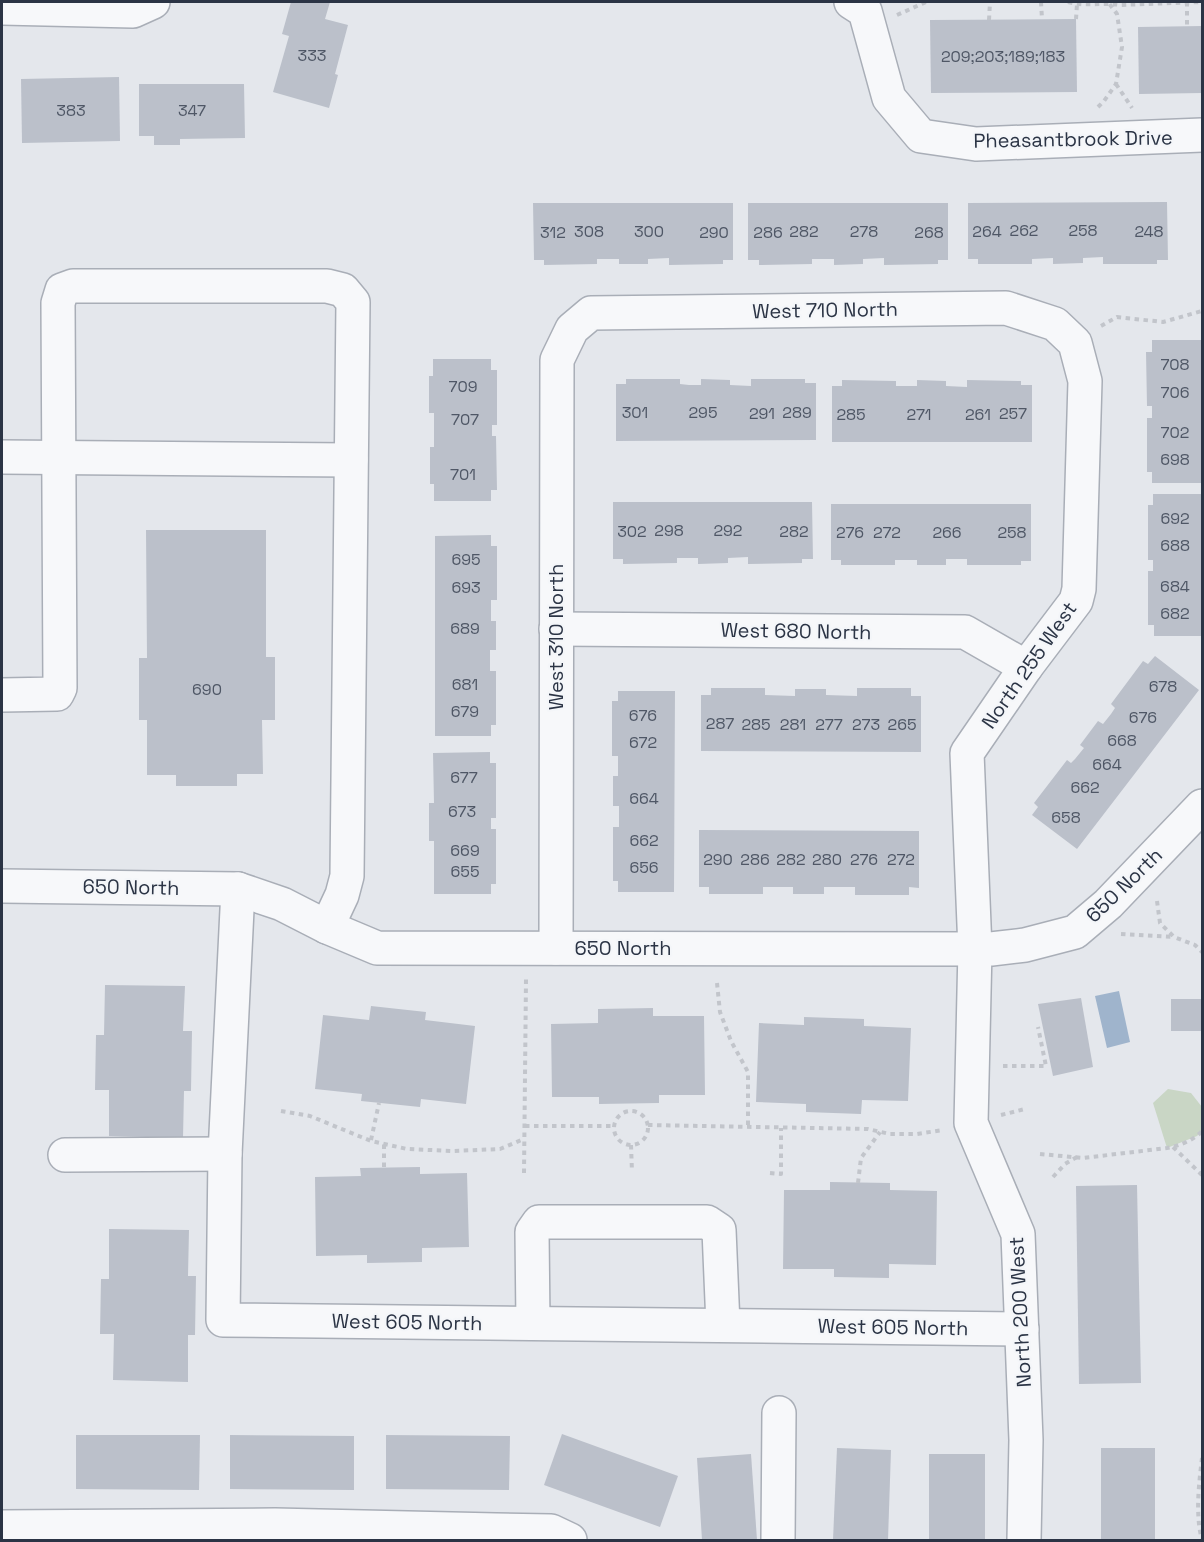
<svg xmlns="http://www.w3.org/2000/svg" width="1204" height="1542" font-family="'Space Grotesk',sans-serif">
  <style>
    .green { fill: #c9d6c5 }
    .water { fill: #9fb4cc }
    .building { fill: #bbc0ca }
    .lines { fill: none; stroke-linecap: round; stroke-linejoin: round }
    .minor-casing { stroke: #a9aeb7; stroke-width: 36 }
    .path { stroke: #c2c5cb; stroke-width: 4; stroke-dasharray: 4.5 4.5; stroke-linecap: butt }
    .minor { stroke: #f7f8fa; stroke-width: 33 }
    .labels { text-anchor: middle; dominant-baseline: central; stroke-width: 4.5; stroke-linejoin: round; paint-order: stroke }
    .number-label { font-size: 16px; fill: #4f5766 }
    .street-label { font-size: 20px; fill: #2b3445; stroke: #f4f6f9 }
  </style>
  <rect width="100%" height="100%" fill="#e4e7ec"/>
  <path class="green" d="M 1168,1089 L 1191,1093 L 1202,1107 L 1202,1131 L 1197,1136 L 1167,1148 L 1153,1103 Z"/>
  <path class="water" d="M 1119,991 L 1130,1042 L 1107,1048 L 1095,996 Z"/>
  <g class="building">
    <path d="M 291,2 L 330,2 L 325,19 L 348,25 L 335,74 L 338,75 L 329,108 L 273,92 L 289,36 L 282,34 Z"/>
    <path d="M 1076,19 L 1077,92 L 931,93 L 930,20 Z"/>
    <path d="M 1202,26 L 1202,93 L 1139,94 L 1138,27 Z"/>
    <path d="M 119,77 L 120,141 L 22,143 L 21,79 Z"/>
    <path d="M 139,84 L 244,84 L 245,138 L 180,139 L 180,145 L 154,145 L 154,136 L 139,136 Z"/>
    <path d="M 1167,202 L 1168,260 L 1157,260 L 1157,264 L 1103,264 L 1103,257 L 1083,258 L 1083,263 L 1053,264 L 1053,258 L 1032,259 L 1032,264 L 978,264 L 978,259 L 968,259 L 968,203 Z"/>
    <path d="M 533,203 L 733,203 L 733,260 L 723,260 L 723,264 L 669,265 L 669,258 L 648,259 L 648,264 L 619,264 L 619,259 L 597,259 L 597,264 L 544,265 L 544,260 L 534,260 Z"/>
    <path d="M 748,203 L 948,203 L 948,260 L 938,260 L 938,264 L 884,265 L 884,258 L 863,259 L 863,264 L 834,265 L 834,259 L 812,259 L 812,264 L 759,265 L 759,260 L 748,260 Z"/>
    <path d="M 1152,340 L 1202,340 L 1202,483 L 1152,483 L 1152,472 L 1147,472 L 1147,418 L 1152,418 L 1152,406 L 1147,406 L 1146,352 L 1152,352 Z"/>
    <path d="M 433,359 L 491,359 L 491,370 L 497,370 L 497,425 L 492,425 L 492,436 L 496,436 L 497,490 L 491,490 L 491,501 L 434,501 L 434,484 L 430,484 L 430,447 L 434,447 L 434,413 L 429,413 L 429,376 L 433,376 Z"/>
    <path d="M 626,379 L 680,379 L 680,384 L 689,385 L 701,385 L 701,379 L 730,380 L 730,385 L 751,386 L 751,379 L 805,379 L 805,383 L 816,383 L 816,440 L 616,441 L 616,384 L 626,384 Z"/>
    <path d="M 842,380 L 896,381 L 896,386 L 917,386 L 917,380 L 946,381 L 946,386 L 967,387 L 967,380 L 1021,381 L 1021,385 L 1032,385 L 1032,442 L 832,442 L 832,386 L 842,386 Z"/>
    <path d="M 1153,494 L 1202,494 L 1202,636 L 1154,636 L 1154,625 L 1148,625 L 1148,571 L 1153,571 L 1153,560 L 1148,560 L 1148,505 L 1153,505 Z"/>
    <path d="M 613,502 L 812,502 L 813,559 L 802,559 L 802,563 L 748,564 L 748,557 L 728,558 L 728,563 L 698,564 L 698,558 L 677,558 L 677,563 L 623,564 L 623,559 L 613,559 Z"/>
    <path d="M 831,504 L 1031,504 L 1031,561 L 1021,561 L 1021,565 L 967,565 L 967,559 L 946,559 L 946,565 L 917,565 L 917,560 L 895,560 L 895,565 L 841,565 L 841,560 L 831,560 Z"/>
    <path d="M 146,530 L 266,530 L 266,657 L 275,657 L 275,720 L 262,720 L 263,774 L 237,774 L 237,786 L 176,786 L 176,775 L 147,775 L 147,720 L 139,720 L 139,658 L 147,658 Z"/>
    <path d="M 491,535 L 491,546 L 497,546 L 497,600 L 491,600 L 491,621 L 496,621 L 496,650 L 490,650 L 490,671 L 496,671 L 496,725 L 491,725 L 491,736 L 435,736 L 435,536 Z"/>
    <path d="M 1155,656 L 1199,690 L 1077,849 L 1032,815 L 1038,807 L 1034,803 L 1067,760 L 1071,763 L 1075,759 L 1084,748 L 1080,745 L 1098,721 L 1103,724 L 1111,714 L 1115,708 L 1111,704 L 1143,661 L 1148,664 Z"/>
    <path d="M 711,688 L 765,688 L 765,695 L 795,696 L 795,689 L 826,689 L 826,695 L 857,696 L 857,688 L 911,688 L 911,696 L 921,696 L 921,752 L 701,751 L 701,695 L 711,695 Z"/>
    <path d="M 618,691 L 675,691 L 674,892 L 618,892 L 618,881 L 613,881 L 613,827 L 619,827 L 619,806 L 613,806 L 613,776 L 618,776 L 618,756 L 612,756 L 612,701 L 618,701 Z"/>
    <path d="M 490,752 L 490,763 L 496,763 L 496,818 L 491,818 L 491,829 L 496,829 L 496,884 L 491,884 L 491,894 L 434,894 L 434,841 L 429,841 L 429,803 L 434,803 L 433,753 Z"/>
    <path d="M 699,830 L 919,831 L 919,888 L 909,887 L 909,895 L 855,895 L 855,887 L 824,887 L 824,894 L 793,894 L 793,887 L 763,887 L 763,894 L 709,894 L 709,887 L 699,887 Z"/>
    <path d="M 105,985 L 185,986 L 183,1031 L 192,1031 L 191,1091 L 184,1091 L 183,1138 L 109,1136 L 109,1090 L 95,1090 L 96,1035 L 104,1035 Z"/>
    <path d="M 1081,998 L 1093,1067 L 1053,1076 L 1038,1004 Z"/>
    <rect x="1171" y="999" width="31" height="32"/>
    <path d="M 371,1006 L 426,1012 L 425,1020 L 475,1026 L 466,1104 L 421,1099 L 420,1107 L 361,1101 L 362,1094 L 315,1089 L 323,1015 L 369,1020 Z"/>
    <path d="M 653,1008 L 653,1016 L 704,1016 L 705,1095 L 659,1095 L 659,1103 L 599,1104 L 599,1097 L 552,1097 L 551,1024 L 598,1023 L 598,1009 Z"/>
    <path d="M 804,1017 L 864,1019 L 864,1026 L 911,1028 L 908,1101 L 862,1100 L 861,1114 L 806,1112 L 806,1104 L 756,1102 L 759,1023 L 804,1025 Z"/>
    <path d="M 420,1167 L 420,1174 L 467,1173 L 469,1247 L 422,1248 L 422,1262 L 367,1263 L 367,1255 L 316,1256 L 315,1177 L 361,1176 L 360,1168 Z"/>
    <path d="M 830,1182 L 890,1183 L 890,1190 L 937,1191 L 936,1265 L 889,1264 L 889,1278 L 834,1277 L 834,1269 L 783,1269 L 784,1190 L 830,1190 Z"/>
    <path d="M 1137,1185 L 1141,1383 L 1079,1384 L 1076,1186 Z"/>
    <path d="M 109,1229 L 189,1230 L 188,1276 L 196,1276 L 195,1335 L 188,1335 L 188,1382 L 113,1380 L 114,1334 L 100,1334 L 101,1279 L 109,1279 Z"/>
    <path d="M 562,1434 L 678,1476 L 660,1527 L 544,1485 Z"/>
    <path d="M 76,1435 L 200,1435 L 199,1490 L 76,1489 Z"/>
    <path d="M 230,1435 L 354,1436 L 354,1490 L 230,1489 Z"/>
    <path d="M 386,1435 L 510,1436 L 509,1490 L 386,1489 Z"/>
    <path d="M 837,1448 L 891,1450 L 888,1540 L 833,1540 Z"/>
    <rect x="1101" y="1448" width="54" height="92"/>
    <path d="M 751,1454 L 757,1540 L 702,1540 L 697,1458 Z"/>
    <rect x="929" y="1454" width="56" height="86"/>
  </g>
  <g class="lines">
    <g class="minor-casing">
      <g id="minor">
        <path d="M 851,2 L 865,11 L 889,98 L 921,136 L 976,144 L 1202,135"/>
        <path d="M 2,8 L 133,11 L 153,2"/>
        <path d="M 2,457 L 351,460"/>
        <path d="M 556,629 L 965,632 L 1026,667"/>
        <path d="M 2,695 L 57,694 L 60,688 L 58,303 L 62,290 L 73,286 L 327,286 L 343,290 L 353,302 L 347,876 L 342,895 L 327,927"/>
        <path d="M 2,886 L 238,889 L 282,904 L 327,927 L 377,948 L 991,949 L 1025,945 L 1075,932 L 1108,904 L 1202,806"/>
        <path d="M 238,889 L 225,1154 L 223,1320 L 1022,1329"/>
        <path d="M 556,948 L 557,360 L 572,329 L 591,313 L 1006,308 L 1055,324 L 1075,343 L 1085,381 L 1079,589 L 1076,601 L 1026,667 L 967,753 L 975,949 L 971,1123 L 1018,1234 L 1026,1440 L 1024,1540"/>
        <path d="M 65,1155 L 225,1154"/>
        <path d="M 533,1323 L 532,1232 L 539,1222 L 707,1222 L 719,1230 L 723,1325"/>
        <path d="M 2,1527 L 275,1525 L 496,1530 L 551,1531 L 570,1540"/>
        <path d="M 778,1540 L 779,1413"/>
      </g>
    </g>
    <g class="path">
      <path d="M 1041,2 L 1042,19"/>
      <path d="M 1068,2 C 1086,7 1102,2 1120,5 L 1202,2"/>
      <path d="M 1187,2 L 1187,26"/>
      <path d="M 897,15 L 926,2"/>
      <path d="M 1076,19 L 1077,4"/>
      <path d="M 989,20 L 990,2"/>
      <path d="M 1116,84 L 1132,108"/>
      <path d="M 1098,107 L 1104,101 L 1116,84 L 1122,47 L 1117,14 L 1108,2"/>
      <path d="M 1101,326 L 1117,317 L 1163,322 L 1202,311"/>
      <path d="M 1157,901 L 1160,923 L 1174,937 L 1195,945 L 1202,952"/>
      <path d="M 1121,934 L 1173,937"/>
      <path d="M 717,983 L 720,1012 L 731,1041 L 748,1072 L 748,1127"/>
      <path d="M 1003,1066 L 1046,1066 L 1038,1027"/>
      <path d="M 281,1111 L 310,1116 L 371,1141 L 407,1149 L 453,1151 L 500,1149 L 524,1139"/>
      <circle cx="631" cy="1128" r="17"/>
      <path d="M 1001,1115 L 1025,1109"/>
      <path d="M 648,1125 L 868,1129 L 890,1134 L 917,1134 L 943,1130"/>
      <path d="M 525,1126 L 614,1126"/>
      <path d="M 371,1140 L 379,1103"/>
      <path d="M 631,1145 L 632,1172"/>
      <path d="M 1173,1147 L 1202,1175"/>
      <path d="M 1040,1154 L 1083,1158 L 1167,1148 C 1179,1146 1194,1140 1202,1131"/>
      <path d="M 384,1167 L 384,1144"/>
      <path d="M 524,1173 L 526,979"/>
      <path d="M 770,1173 L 781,1174 L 781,1128"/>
      <path d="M 1053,1177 L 1065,1164 L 1077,1157"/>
      <path d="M 858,1183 L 861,1158 L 880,1132"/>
      <path d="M 1202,1458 C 1199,1483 1195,1515 1202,1540"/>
    </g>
    <use href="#minor" class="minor"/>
  </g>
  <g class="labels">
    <g class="number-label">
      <text x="312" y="55">333</text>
      <text x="1003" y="56">209;203;189;183</text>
      <text x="71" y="110">383</text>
      <text x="192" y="110">347</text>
      <text x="1024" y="230">262</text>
      <text x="1083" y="230">258</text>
      <text x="589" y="231">308</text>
      <text x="649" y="231">300</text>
      <text x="804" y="231">282</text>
      <text x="864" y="231">278</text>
      <text x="987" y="231">264</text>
      <text x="1149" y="231">248</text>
      <text x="553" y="232">312</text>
      <text x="714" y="232">290</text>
      <text x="768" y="232">286</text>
      <text x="929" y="232">268</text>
      <text x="1175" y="364">708</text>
      <text x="463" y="386">709</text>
      <text x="1175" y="392">706</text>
      <text x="635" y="412">301</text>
      <text x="703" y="412">295</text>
      <text x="797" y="412">289</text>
      <text x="762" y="413">291</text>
      <text x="1013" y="413">257</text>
      <text x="851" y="414">285</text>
      <text x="919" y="414">271</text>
      <text x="978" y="414">261</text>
      <text x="465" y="419">707</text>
      <text x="1175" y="432">702</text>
      <text x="1175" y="459">698</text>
      <text x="463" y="474">701</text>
      <text x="1175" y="518">692</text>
      <text x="669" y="530">298</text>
      <text x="728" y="530">292</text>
      <text x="632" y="531">302</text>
      <text x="794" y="531">282</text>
      <text x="850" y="532">276</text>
      <text x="887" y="532">272</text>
      <text x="947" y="532">266</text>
      <text x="1012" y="532">258</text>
      <text x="1175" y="545">688</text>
      <text x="466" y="559">695</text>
      <text x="1175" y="586">684</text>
      <text x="466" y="587">693</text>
      <text x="1175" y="613">682</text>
      <text x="465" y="628">689</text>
      <text x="465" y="684">681</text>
      <text x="1163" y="686">678</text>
      <text x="207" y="689">690</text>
      <text x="465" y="711">679</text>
      <text x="643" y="715">676</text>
      <text x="1143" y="717">676</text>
      <text x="720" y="723">287</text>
      <text x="756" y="724">285</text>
      <text x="793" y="724">281</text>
      <text x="829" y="724">277</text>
      <text x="866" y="724">273</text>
      <text x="902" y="724">265</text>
      <text x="1122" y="740">668</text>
      <text x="643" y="742">672</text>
      <text x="1107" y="764">664</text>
      <text x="464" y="777">677</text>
      <text x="1085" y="787">662</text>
      <text x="644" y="798">664</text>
      <text x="462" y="811">673</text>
      <text x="1066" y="817">658</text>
      <text x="644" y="840">662</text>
      <text x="465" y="850">669</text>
      <text x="718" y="859">290</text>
      <text x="755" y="859">286</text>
      <text x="791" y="859">282</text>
      <text x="827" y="859">280</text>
      <text x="864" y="859">276</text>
      <text x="901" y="859">272</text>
      <text x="644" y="867">656</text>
      <text x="465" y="871">655</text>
    </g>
    <g class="street-label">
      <text transform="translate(1073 139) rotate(-1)">Pheasantbrook Drive</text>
      <text transform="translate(825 310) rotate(-1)">West 710 North</text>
      <text transform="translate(796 631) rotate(1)">West 680 North</text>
      <text transform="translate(556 637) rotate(-90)">West 310 North</text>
      <text transform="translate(1029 665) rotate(-55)">North 255 West</text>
      <text transform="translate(1124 885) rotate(-44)">650 North</text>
      <text transform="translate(131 887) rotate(1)">650 North</text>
      <text x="623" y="948">650 North</text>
      <text transform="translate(1020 1312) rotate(-93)">North 200 West</text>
      <text transform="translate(407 1322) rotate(1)">West 605 North</text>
      <text transform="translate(893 1327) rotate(1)">West 605 North</text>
    </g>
  </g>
  <rect width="1204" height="1542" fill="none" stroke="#2b3445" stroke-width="6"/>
</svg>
